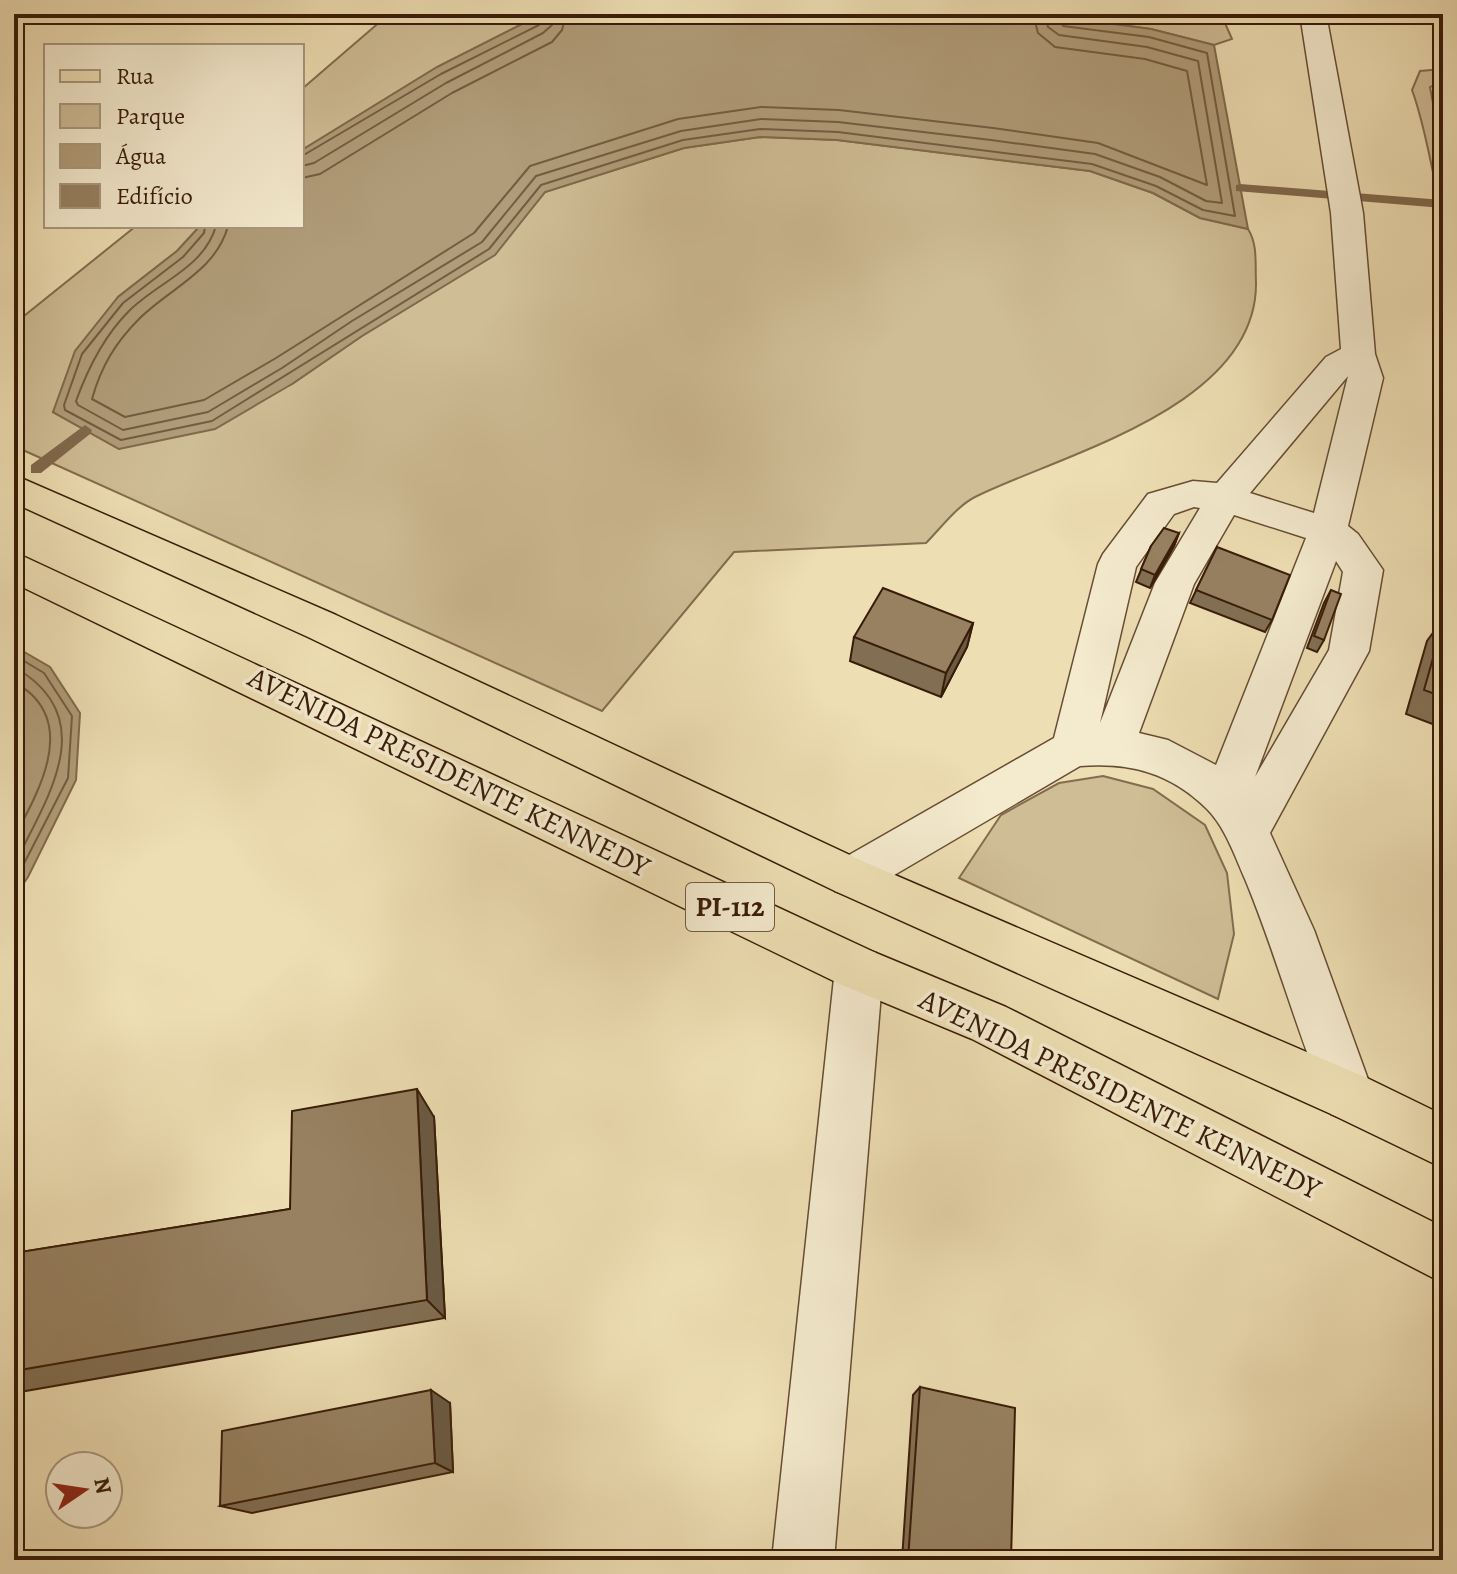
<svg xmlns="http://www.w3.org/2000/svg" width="1457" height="1574" font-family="Alegreya,serif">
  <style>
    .green { fill: #cfbd96; stroke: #846c4f; stroke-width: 2 }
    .water { fill: #b09c79; stroke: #80694c; stroke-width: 2 }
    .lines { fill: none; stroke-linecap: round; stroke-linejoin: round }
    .shore { stroke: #745c40; stroke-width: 2 }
    .stream { fill: #80694c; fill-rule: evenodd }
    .minor-casing { stroke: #664c33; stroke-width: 3 }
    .major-casing { stroke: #391c08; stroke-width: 3 }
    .minor { fill: #f4eace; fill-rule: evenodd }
    .major { fill: #eedeb3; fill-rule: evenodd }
    .wall { fill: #826f53; stroke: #391c08; stroke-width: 2 }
    .shaded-wall { fill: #6a5a44; stroke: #391c08; stroke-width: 2 }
    .building { fill: #978161; stroke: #391c08; stroke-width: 2 }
    .labels { text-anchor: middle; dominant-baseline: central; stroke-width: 7; stroke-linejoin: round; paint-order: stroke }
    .shield { fill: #f4eace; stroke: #715a43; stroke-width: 2 }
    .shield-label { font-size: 28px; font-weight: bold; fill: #391c08 }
    .street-label { font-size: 30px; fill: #391c08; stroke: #f4eace }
  </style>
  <rect width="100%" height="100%" fill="#eedeb3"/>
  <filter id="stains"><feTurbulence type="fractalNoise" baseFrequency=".0025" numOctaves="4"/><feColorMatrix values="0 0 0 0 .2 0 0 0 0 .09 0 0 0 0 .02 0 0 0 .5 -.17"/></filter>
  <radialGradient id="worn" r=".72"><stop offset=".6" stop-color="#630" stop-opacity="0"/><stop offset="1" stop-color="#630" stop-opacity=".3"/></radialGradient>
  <g class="green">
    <path d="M 389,14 L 542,14 L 437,67 L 302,150 L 302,89 Z"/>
    <path d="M 1039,14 L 1221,14 L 1232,39 L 1214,45 L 1151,29 Z"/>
    <path d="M 1443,69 L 1443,81 L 1430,87 L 1443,158 L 1443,214 C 1431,172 1427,131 1412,90 L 1420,71 Z"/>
    <path d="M 760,137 L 837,140 L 1090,171 L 1153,193 L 1200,218 L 1248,229 C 1258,245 1255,264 1256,282 C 1258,407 1062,454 975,497 C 957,506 940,529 926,543 L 734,552 L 602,711 L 14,446 L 14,324 L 136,226 L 200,226 L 177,251 L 118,297 L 53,412 L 119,449 L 292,384 L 362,336 L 494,255 L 545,192 L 684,148 Z"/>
    <path d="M 1103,776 L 1153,789 L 1205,825 L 1227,873 L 1234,934 L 1218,999 L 959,878 L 1001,815 L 1059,783 Z"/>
  </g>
  <g class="water">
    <path d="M 542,14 L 1039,14 L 1151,29 L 1214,45 L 1248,229 L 1200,218 L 1153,193 L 1090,171 L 837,140 L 760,137 L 684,148 L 545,192 L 495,255 L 362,336 L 292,384 L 215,429 L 119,449 L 53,412 L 75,351 L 118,297 L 177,251 L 200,226 L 302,226 L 302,150 L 437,67 Z"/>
    <path d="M 14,646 L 50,667 L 80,713 L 76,780 L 28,877 L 14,897 Z"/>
  </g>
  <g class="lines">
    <g class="shore">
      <path d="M 302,156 L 441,74 L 539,25 L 543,14"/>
      <path d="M 302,166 L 314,163 L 446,83 L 543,33 L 552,25 L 553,14"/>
      <path d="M 302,178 L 320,174 L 452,93 L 552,42 L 562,30 L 566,14"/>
      <path d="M 205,226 L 204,233 L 183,257 L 123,303 L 82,354 L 64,405 L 65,410 L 121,440 L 212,421 L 489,249 L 541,185 L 683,140 L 760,129 L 838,132 L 1092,164 L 1156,186 L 1203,210 L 1235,216 L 1207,53 L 1149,37 L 1063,26 L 1055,14"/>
      <path d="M 216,226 C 204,268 158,282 129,311 C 104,336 88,368 76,401 L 78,405 L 123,430 L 208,412 L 282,368 L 352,321 L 482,242 L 536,176 L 681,131 L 761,119 L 838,122 L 991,140 L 1095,154 L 1160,177 L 1206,201 L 1222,203 L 1198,61 L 1147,47 L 1059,35 L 1048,27 L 1045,14"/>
      <path d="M 228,226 C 216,271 170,288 139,319 C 115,343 101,367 92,399 L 125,417 L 204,400 L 276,358 L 474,233 L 530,166 L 678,119 L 761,107 L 839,110 L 993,128 L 1098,143 L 1207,185 L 1187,71 L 1145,59 L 1055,47 L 1038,33 L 1033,14"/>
      <path d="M 14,655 L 44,673 L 72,716 L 68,778 L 14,883"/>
      <path d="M 14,667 C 103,717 47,798 14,865"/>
      <path d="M 14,681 C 20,686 29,691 34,697 C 72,737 34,799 14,838"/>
    </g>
    <g class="stream">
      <path d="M 1240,184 L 1443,200 L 1443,208 L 1236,191 L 1236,185 Z"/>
      <path d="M 85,425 L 92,430 L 90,434 L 41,473 L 31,473 L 31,465 Z"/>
    </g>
    <g class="minor-casing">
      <g id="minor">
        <path d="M 1300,14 L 1326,14 L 1363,213 L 1375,354 L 1383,378 L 1348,526 L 1358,534 L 1383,570 L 1369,651 L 1270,833 L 1314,930 L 1374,1096 L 1367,1114 L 1349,1121 L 1331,1114 C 1298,1037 1277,956 1245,879 C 1235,856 1225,827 1207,809 C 1171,773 1130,762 1080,766 L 867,891 L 851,897 L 835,891 L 828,877 L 835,863 L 1054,738 L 1098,564 L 1103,554 L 1148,494 L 1193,481 L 1217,483 L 1326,357 L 1341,349 L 1331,213 ZM 1348,376 L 1314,513 L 1250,493 ZM 1194,507 L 1200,508 L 1155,583 L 1100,723 L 1136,567 L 1174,514 ZM 1234,515 L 1306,538 L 1216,765 L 1168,740 L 1139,733 L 1194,584 ZM 1336,561 L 1343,572 L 1329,650 L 1255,777 Z"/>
        <path d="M 859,947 L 876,953 L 883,969 L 834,1560 L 772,1560 L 835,969 L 842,953 Z"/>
      </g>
    </g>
    <g class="major-casing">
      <g id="major">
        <path d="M 14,475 L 336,615 L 867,863 L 1367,1078 L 1443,1115 L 1443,1168 L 1331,1114 L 835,891 L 308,637 L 14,503 Z"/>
        <path d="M 14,552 L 876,953 L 1006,1007 L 1443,1227 L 1443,1283 L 972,1039 L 842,985 L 14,583 Z"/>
      </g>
    </g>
    <use href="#minor" class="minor"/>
    <use href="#major" class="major"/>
  </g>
  <g class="wall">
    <path d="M 1179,533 L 1174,546 L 1150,588 L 1136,582 L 1151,546 Z"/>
    <path d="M 1217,547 L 1272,620 L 1265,632 L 1190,603 Z"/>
    <path d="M 1331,590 L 1324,640 L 1317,652 L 1307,648 L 1324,603 Z"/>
    <path d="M 1443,619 L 1443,728 L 1406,714 L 1427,641 Z"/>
    <path d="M 973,623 L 967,647 L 941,697 L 850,661 L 854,637 Z"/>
    <path d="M 434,1117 L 445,1318 L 14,1393 L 14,1253 L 290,1209 Z"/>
    <path d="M 920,1387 L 1011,1560 L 902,1560 L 913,1395 Z"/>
    <path d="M 450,1403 L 453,1472 L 252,1513 L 220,1506 Z"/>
  </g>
  <g class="shaded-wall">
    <path d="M 1179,533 L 1174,546 L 1150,588 L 1155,575 Z"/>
    <path d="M 973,623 L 967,647 L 941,697 L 946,673 Z"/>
    <path d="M 417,1089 L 434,1117 L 445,1318 L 427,1300 Z"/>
    <path d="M 431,1390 L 450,1403 L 453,1472 L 435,1463 Z"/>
  </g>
  <g class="building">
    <path d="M 1164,528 L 1179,533 L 1155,575 L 1141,569 L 1151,546 Z"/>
    <path d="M 1217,547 L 1290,575 L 1272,620 L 1196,590 Z"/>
    <path d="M 883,588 L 973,623 L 946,673 L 854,637 Z"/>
    <path d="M 1331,590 L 1341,594 L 1324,640 L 1314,636 Z"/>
    <path d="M 1443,623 L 1443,697 L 1424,690 Z"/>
    <path d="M 417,1089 L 427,1300 L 14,1371 L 14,1253 L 290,1209 L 292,1111 Z"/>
    <path d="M 920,1387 L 1015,1408 L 1011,1560 L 908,1560 Z"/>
    <path d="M 431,1390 L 435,1463 L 220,1506 L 222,1431 Z"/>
  </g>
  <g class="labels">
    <rect class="shield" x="686" y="883" width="88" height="48" rx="6"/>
    <g class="shield-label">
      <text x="730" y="907">PI-112</text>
    </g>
    <g class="street-label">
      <text transform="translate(449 772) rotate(26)">AVENIDA PRESIDENTE KENNEDY</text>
      <text transform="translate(1120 1094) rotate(26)">AVENIDA PRESIDENTE KENNEDY</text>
    </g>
  </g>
  <rect width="1457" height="1574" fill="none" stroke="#eedeb3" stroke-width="48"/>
  <rect x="16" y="16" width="1425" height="1542" fill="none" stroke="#391c08" stroke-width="4"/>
  <rect x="24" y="24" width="1409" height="1526" fill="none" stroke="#391c08" stroke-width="2"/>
  <rect x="44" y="44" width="260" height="184" fill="#f4eace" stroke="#a9987f" stroke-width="2"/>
  <rect x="60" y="70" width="40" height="12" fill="#eedeb3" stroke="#a9987f" stroke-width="2"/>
  <text x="116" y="84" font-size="24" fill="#391c08">Rua</text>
  <rect x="60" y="104" width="40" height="24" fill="#cfbd96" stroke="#a9987f" stroke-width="2"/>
  <text x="116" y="124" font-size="24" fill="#391c08">Parque</text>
  <rect x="60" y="144" width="40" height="24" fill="#b09c79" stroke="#a9987f" stroke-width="2"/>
  <text x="116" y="164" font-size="24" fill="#391c08">Água</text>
  <rect x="60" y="184" width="40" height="24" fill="#978161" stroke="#a9987f" stroke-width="2"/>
  <text x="116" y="204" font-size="24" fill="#391c08">Edifício</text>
  <g transform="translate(84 1490) rotate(77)"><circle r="38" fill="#f4eace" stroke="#a9987f" stroke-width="2"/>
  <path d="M0-6L14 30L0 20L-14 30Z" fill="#8f2418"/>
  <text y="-12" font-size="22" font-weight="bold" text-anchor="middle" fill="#391c08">N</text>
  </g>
  <rect width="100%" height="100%" filter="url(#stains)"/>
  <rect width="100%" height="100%" fill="url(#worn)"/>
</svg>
